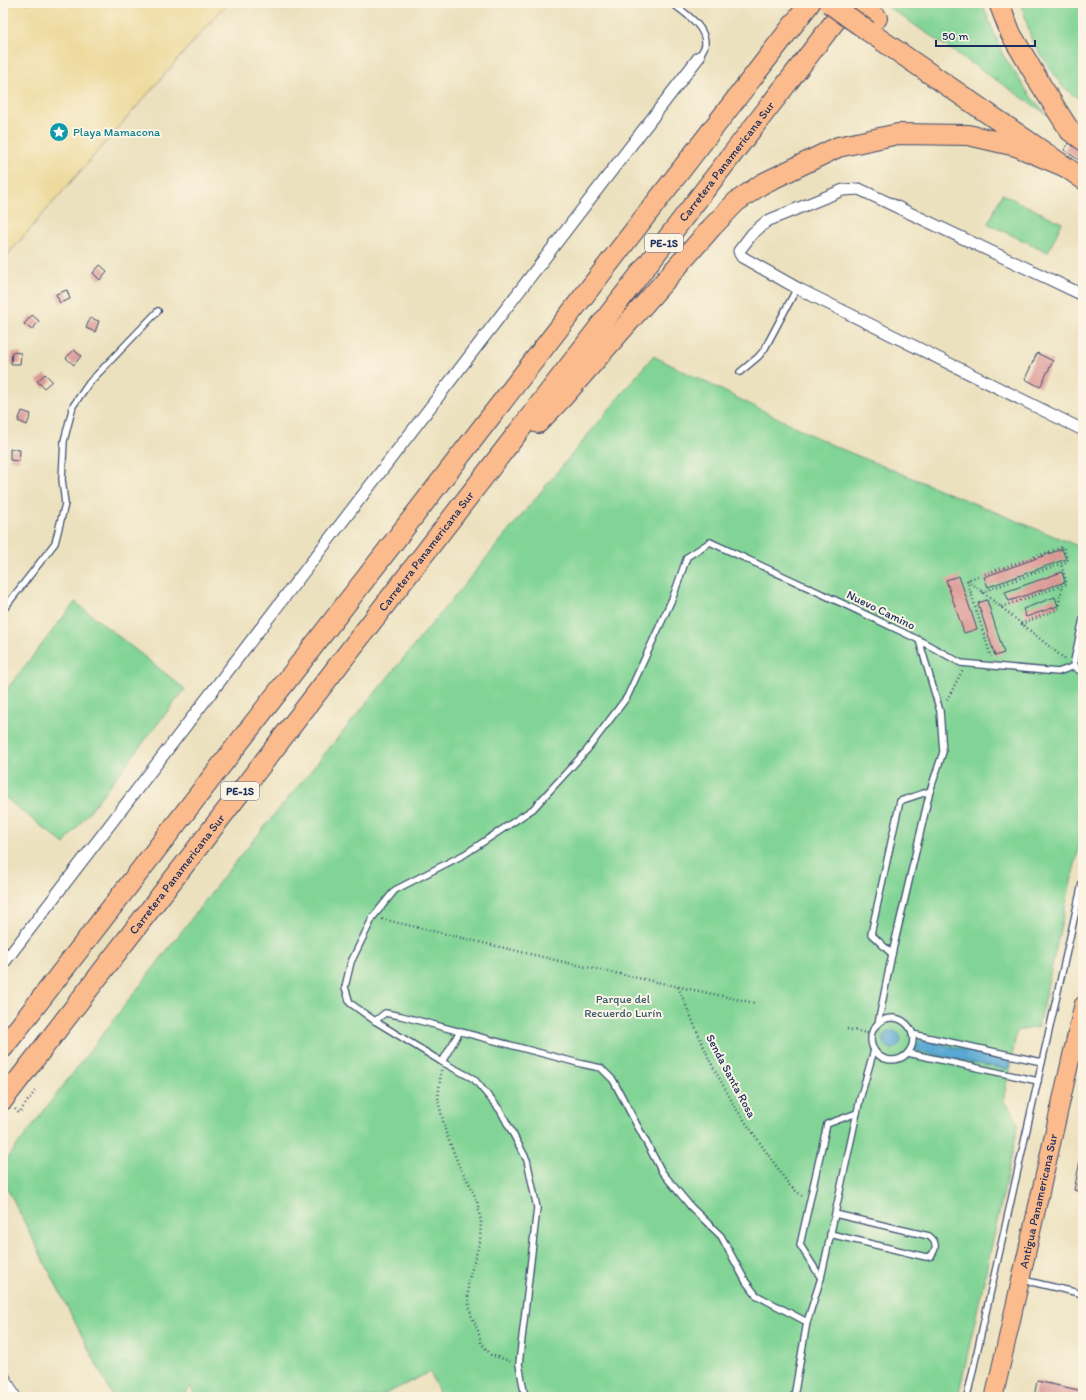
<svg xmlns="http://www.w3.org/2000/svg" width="1086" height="1400" font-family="Itim,sans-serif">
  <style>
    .green { fill: #81d495; stroke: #4e827a }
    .sand { fill: #eeda9e; stroke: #84847e }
    .water { fill: #59a8d3; stroke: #3a6c98 }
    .building { fill: #db9995 }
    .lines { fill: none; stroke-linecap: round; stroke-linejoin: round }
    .service-casing { stroke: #3a4a6c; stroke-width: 8 }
    .minor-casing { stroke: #3a4a6c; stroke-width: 13 }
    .primary-casing { stroke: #3a4a6c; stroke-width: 19 }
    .motorway-casing { stroke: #3a4a6c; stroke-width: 22 }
    .path { stroke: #3a4a6c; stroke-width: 2.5; stroke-dasharray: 1 3; stroke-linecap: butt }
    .service { stroke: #fff; stroke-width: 5.5 }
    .minor { stroke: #fff; stroke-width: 11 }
    .primary { stroke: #fbbb8c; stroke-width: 17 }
    .motorway { stroke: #fbbb8c; stroke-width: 20 }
    .motorway-bridge-casing { stroke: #3a4a6c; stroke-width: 22; stroke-linecap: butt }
    .motorway-bridge { stroke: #fbbb8c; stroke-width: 20 }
    .labels { text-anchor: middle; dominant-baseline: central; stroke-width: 4; stroke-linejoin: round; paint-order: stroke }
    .shield { fill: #fcf5e5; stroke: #5e6a86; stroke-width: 1 }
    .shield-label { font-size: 11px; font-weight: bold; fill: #1b2f5e }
    .culture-label { font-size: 12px; fill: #0d838f; stroke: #fcf5e5; text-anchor: start }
    .street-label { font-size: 12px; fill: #1b2f5e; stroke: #fcf5e5 }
    .park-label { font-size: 12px; fill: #34586c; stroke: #fcf5e5 }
  </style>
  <rect width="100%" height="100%" fill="#fcf5e5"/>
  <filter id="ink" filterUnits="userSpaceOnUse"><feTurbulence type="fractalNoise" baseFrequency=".025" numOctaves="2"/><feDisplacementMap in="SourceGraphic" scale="8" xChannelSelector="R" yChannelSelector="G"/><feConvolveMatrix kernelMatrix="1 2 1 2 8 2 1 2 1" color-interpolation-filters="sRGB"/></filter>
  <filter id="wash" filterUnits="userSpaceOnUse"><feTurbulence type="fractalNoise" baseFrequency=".012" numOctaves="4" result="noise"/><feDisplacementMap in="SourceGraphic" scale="16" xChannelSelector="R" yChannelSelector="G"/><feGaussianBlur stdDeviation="0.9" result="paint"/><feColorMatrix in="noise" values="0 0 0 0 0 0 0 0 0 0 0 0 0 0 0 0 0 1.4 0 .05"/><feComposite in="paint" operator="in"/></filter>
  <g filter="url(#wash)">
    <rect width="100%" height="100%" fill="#ece1be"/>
    <g class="green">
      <path d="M 882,3 L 982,3 L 1003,55 L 1031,97 L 1048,115 Z"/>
      <path d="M 1021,3 L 1083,3 L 1083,102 L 1062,86 L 1032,41 Z"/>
      <path d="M 1002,194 L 1062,223 L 1048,252 L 988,224 Z"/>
      <path d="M 653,356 L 834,446 L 1083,548 L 1083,829 L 1038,1027 L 1017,1031 L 1003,1101 C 1012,1109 1016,1115 1018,1127 L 958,1397 L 441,1397 L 430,1372 L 379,1397 L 195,1397 L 191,1386 L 183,1397 L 113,1397 L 3,1180 L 3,1164 L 228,871 Z"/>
      <path d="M 75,602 L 185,689 L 64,844 L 3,796 L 3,694 Z"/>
    </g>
    <path class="sand" d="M 3,3 L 227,3 L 3,260 Z"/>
    <g class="water">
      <circle cx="892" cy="1040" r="9"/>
      <path d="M 922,1040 L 1007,1059 L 1009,1061 L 1009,1066 L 1007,1069 L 1005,1069 L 920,1052 C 916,1050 916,1048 916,1044 Z"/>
    </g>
    <g id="blocks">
      <g class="building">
        <path d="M 1083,123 L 1083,163 L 1064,150 Z"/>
        <path d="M 100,265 L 107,271 L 100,280 L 93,273 Z"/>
        <path d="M 67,290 L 70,299 L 60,303 L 56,294 Z"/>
        <path d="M 32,315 L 39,321 L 32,330 L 24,324 Z"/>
        <path d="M 90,318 L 99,321 L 95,332 L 86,328 Z"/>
        <path d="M 74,350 L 81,356 L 74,365 L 66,358 Z"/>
        <path d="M 12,352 L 21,353 L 20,364 L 11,364 Z"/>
        <path d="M 1037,353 L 1053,361 L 1040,387 L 1025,379 Z"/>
        <path d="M 45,374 L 52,381 L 44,388 L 37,381 Z"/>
        <path d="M 22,411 L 31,414 L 27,425 L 18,421 Z"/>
        <path d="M 10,449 L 20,450 L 19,461 L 10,460 Z"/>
        <path d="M 1062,549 L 1066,559 L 988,587 L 984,577 Z"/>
        <path d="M 1062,572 L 1065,582 L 1009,601 L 1005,592 Z"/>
        <path d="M 959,576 L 977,629 L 964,633 L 946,580 Z"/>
        <path d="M 1055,597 L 1058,606 L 1026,617 L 1023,609 Z"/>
        <path d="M 987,600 L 1004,653 L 995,656 L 978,603 Z"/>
        <path d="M 1082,1151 L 1083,1151 L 1083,1192 L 1074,1190 Z"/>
        <path d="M 1037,1381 L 1083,1391 L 1083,1397 L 1034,1397 Z"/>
      </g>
    </g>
  </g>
  <g filter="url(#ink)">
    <use href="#blocks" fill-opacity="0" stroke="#3a4a6c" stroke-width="1"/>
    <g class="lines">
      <g class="service-casing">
        <g id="service">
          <path d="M 672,3 C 685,13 707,27 705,45 C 704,49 701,53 699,57"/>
          <path d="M 740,372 L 758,357 L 764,350 L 797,288"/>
          <path d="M 3,610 L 55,543 L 65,504 L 62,479 L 64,441 L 73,406 L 89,383 L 158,311"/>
          <path d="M 1083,619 L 1074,661 C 1075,668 1077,670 1083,672"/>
          <path d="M 3,949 L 10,955"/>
          <path d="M 892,954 L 871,934 L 900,801 L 930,791"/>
          <circle cx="892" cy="1039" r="21"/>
          <path d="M 375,1021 L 385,1013 L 401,1016 L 582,1064 L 601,1068 L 613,1080 L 662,1172 L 691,1207 L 721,1236 L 746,1282 L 756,1295 L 807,1322"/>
          <path d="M 878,1024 L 892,954 L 930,791 L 943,752 L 940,711 L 919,640"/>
          <path d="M 912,1034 L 1042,1062"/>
          <path d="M 908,1053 L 1038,1081"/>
          <path d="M 442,1062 L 460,1031"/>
          <path d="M 830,1234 L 926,1257 L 931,1256 C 937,1248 937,1242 929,1236 L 835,1214"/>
          <path d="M 821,1278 L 800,1245 L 827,1124 L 857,1113"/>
          <path d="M 1023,1280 L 1083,1294"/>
          <path d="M 525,1397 L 519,1364 L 537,1208 L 527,1160 L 500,1110 L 474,1079 L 442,1062 L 375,1021 L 350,1003 L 345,987 L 351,962 L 373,917 L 395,890 L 465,854 L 533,809 L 587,750 L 627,697 L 673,597 L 687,557 L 710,542 L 850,607 L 919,640 L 961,663 L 1058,672 L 1075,666"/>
          <path d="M 794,1397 L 807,1322 L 821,1278 L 860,1099 L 874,1050"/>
          <path d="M 967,1397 L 1083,879"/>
        </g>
      </g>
      <g class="minor-casing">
        <g id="minor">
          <path d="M 1083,295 L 859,189 L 843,190 L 767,221 L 752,234 L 739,251 L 740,254 L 742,257 L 797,288 L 1083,430"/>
          <path d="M 3,964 L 699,57"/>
          <path d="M 3,1375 L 15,1397"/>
        </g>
      </g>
      <g class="primary-casing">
        <g id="primary">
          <path id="s1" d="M 994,1397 L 1083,1005"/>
        </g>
      </g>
      <g class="motorway-casing">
        <g id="motorway">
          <path d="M 855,3 L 877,18"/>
          <path d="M 999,3 L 1011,34 L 1041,85 L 1070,131 L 1083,140"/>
          <path d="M 868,31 L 1083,179"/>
          <path d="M 538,423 L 564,396 L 712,227 L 736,202 L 762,184 L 838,147 L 898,134 L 968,135 L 1016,146 L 1066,167"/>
          <path d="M 3,1048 L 810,3"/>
          <path id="s2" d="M 3,1100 L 849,3"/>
        </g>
      </g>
      <g class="path">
        <path d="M 968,580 L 1066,660"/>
        <path d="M 982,592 L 1068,561 L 1063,547 L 967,580 L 991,657"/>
        <path d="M 1001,607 L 1067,584 L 1061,564"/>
        <path d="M 1021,624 L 1058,609 L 1062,586"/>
        <path d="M 947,700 L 962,671"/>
        <path d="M 382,919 L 568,963 L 755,1003"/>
        <path d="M 678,987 L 710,1061 L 735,1107 L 790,1186 L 802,1196"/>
        <path d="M 847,1029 L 872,1034"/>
        <path d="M 441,1070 L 438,1100 L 446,1133 L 459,1166 L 470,1185 L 477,1201 L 481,1221 L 480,1241 L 468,1282 L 468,1298 L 471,1315 L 478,1330 L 481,1343 L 491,1355 L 512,1362"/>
        <path d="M 15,1109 L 19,1113 L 35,1091"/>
      </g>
      <use href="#service" class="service"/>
      <use href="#minor" class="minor"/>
      <use href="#primary" class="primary"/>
      <use href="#motorway" class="motorway"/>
      <g class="motorway-bridge-casing">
        <path id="motorway-bridge" d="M 829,3 L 868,31"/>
      </g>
      <use href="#motorway-bridge" class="motorway-bridge"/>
    </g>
  </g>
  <defs>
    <g id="sight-disc" transform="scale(1)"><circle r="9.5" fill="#0f9aa8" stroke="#fcf5e5"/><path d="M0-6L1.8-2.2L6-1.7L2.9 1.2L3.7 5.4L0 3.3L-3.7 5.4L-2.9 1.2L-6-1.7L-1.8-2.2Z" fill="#fff"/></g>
  </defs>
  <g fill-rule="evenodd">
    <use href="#sight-disc" x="59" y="132"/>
  </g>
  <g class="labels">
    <g class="shield">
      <rect x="645" y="234" width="38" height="18" rx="3"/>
      <rect x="221" y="782" width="38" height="18" rx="3"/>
    </g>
    <g class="shield-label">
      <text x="664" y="243">PE-1S</text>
      <text x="240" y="791">PE-1S</text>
    </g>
    <g class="culture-label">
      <text x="73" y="132">Playa Mamacona</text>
    </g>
    <g class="street-label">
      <text stroke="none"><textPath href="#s2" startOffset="1185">Carretera Panamericana Sur</textPath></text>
      <text stroke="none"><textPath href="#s2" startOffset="693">Carretera Panamericana Sur</textPath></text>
      <text transform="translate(881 610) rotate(26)">Nuevo Camino</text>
      <text stroke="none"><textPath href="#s2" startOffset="285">Carretera Panamericana Sur</textPath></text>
      <text transform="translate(731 1076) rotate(62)">Senda Santa Rosa</text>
      <text stroke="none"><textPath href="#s1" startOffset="201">Antigua Panamericana Sur</textPath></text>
    </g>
    <g class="park-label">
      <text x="623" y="999">Parque del<tspan x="623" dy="14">Recuerdo Lurín</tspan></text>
    </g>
  </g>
  <rect width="1086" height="1400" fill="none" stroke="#fcf5e5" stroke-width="16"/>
  <path d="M936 40v6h99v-6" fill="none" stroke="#1b2f5e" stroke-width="2"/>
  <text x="942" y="40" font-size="12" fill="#1b2f5e" stroke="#fcf5e5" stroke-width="3" paint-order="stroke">50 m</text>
</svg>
